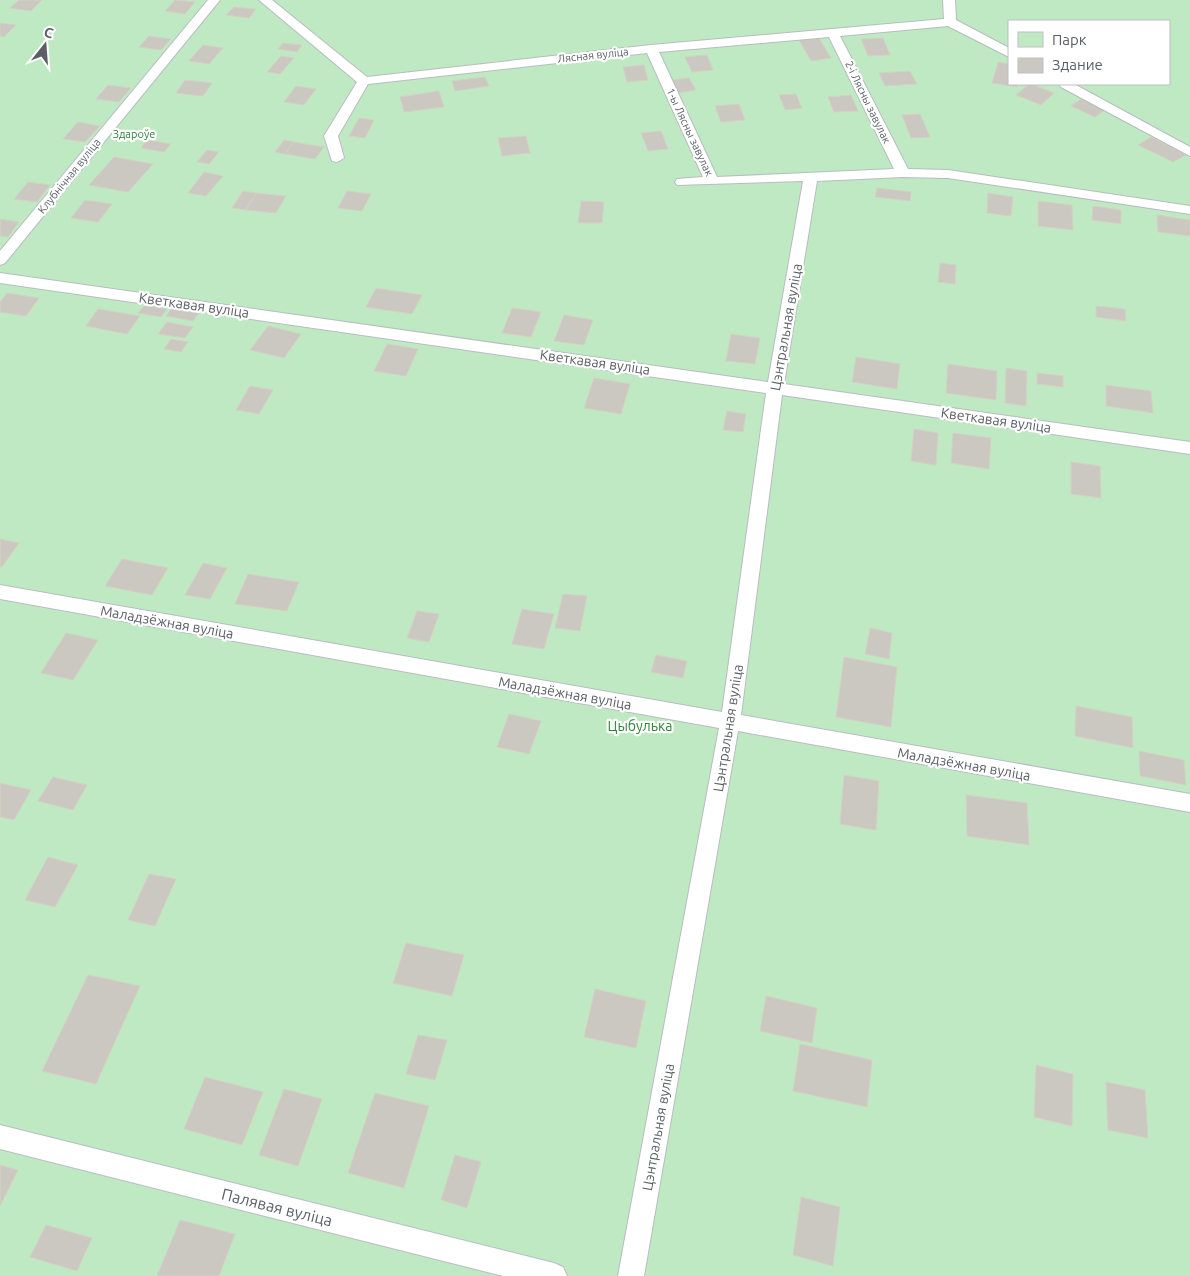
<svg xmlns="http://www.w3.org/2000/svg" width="1190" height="1276" font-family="Ubuntu,sans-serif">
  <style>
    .green { fill: #bfe9c2; fill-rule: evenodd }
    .building { fill: #cbc8c1; stroke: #d5d1c2 }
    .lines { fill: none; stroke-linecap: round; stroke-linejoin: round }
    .lane-casing { stroke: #b9bcc1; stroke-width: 2 }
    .lane { fill: #fff; fill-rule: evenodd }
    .labels { text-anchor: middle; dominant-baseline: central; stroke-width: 4.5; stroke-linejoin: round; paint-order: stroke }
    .far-street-label { font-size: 11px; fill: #5c6066; stroke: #fff }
    .far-park-label { font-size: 11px; fill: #2e8239; stroke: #fff }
    .street-label { font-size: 14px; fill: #5c6066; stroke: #fff }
    .park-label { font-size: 14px; fill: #2e8239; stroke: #fff }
    .near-street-label { font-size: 16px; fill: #5c6066; stroke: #fff }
  </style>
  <rect width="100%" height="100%" fill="#f0eee4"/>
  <path class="green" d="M 0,0 L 1190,0 L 1190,1276 L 0,1276 ZM 1009,21 L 1169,21 L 1169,84 L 1009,84 Z"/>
  <g class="building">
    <path d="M 19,0 L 42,0 L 31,11 L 10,8 Z"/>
    <path d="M 175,0 L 178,0 L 195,2 L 185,14 L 165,11 Z"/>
    <path d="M 234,7 L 256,9 L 249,18 L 226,15 Z"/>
    <path d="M 0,23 L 16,25 L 4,37 L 0,36 Z"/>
    <path d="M 149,36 L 171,39 L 161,50 L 139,47 Z"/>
    <path d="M 819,38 L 831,58 L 811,61 L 799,40 Z"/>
    <path d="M 883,38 L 890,55 L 868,56 L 861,39 Z"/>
    <path d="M 283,43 L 302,45 L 297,52 L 278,49 Z"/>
    <path d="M 203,45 L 223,48 L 209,64 L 189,61 Z"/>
    <path d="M 707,55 L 713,70 L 692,72 L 685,57 Z"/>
    <path d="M 281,56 L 294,58 L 280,74 L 267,72 Z"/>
    <path d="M 998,62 L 1009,64 L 1009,84 L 1017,84 L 1017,87 L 992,83 Z"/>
    <path d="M 644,65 L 648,80 L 627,82 L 623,67 Z"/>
    <path d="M 910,71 L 917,84 L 885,86 L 879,73 Z"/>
    <path d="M 485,77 L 489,86 L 455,91 L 452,81 Z"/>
    <path d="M 689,78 L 696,90 L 678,93 L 672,80 Z"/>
    <path d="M 185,80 L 212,83 L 203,96 L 176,93 Z"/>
    <path d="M 1029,84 L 1031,84 L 1054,93 L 1041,105 L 1016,95 Z"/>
    <path d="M 108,85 L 131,88 L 119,102 L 96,99 Z"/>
    <path d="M 296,86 L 316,89 L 304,105 L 284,102 Z"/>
    <path d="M 439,91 L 444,107 L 404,112 L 400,97 Z"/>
    <path d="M 796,94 L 802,108 L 785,110 L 779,95 Z"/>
    <path d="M 851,95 L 858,111 L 834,112 L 828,97 Z"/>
    <path d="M 1081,99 L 1105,110 L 1095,117 L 1071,106 Z"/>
    <path d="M 739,104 L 745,120 L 721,122 L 715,106 Z"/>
    <path d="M 920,114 L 930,137 L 911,138 L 902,115 Z"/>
    <path d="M 359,118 L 374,120 L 365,138 L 349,136 Z"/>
    <path d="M 78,122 L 100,126 L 85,142 L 63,139 Z"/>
    <path d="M 661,131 L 668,149 L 648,151 L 641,133 Z"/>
    <path d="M 526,136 L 530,153 L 502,156 L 498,138 Z"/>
    <path d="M 1151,137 L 1186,155 L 1173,162 L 1138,145 Z"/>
    <path d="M 147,140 L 171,144 L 164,152 L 141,148 Z"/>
    <path d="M 284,140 L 294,142 L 285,154 L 275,152 Z"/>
    <path d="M 294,142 L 324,147 L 315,159 L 285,154 Z"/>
    <path d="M 207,150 L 219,152 L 209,164 L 197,162 Z"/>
    <path d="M 114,157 L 153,164 L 128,192 L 89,185 Z"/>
    <path d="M 204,172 L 223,176 L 206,196 L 188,193 Z"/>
    <path d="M 28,182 L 50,185 L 37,202 L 14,199 Z"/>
    <path d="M 877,188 L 911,192 L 910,201 L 875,197 Z"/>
    <path d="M 243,191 L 256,193 L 246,210 L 232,208 Z"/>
    <path d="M 347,191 L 371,194 L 362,211 L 338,208 Z"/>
    <path d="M 256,193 L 286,196 L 276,213 L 246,210 Z"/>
    <path d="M 988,193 L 1013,197 L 1011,216 L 987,213 Z"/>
    <path d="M 85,200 L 112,204 L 98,222 L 71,218 Z"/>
    <path d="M 581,201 L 604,202 L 602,223 L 578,223 Z"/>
    <path d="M 1038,201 L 1072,205 L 1073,230 L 1038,226 Z"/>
    <path d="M 1093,206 L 1121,210 L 1121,224 L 1092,220 Z"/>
    <path d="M 1157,215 L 1190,220 L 1190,236 L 1158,232 Z"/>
    <path d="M 0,219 L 19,222 L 8,237 L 0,236 Z"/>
    <path d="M 940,263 L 956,265 L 955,284 L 938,282 Z"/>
    <path d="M 376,288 L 422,295 L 412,314 L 366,307 Z"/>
    <path d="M 7,293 L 39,298 L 26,316 L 0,312 L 0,302 Z"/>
    <path d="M 145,305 L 167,309 L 161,317 L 138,313 Z"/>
    <path d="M 1096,306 L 1125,309 L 1126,321 L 1096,317 Z"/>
    <path d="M 172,308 L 199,313 L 193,321 L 166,316 Z"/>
    <path d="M 512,308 L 541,312 L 531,337 L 502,333 Z"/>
    <path d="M 98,309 L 140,316 L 127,334 L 86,326 Z"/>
    <path d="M 564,315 L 593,320 L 584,345 L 554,341 Z"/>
    <path d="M 167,322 L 193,327 L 185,338 L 158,334 Z"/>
    <path d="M 268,326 L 301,334 L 284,358 L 250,350 Z"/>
    <path d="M 731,334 L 760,338 L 755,364 L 726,361 Z"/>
    <path d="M 171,339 L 188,342 L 181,352 L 164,349 Z"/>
    <path d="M 387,344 L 418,349 L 406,376 L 374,371 Z"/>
    <path d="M 856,357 L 900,364 L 897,389 L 852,382 Z"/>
    <path d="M 948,364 L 997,371 L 996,400 L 946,393 Z"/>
    <path d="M 1006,368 L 1027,371 L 1026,406 L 1005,403 Z"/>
    <path d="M 1037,373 L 1063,376 L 1063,387 L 1037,384 Z"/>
    <path d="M 594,378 L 630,384 L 621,414 L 584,408 Z"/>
    <path d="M 1106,385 L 1151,391 L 1153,413 L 1106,406 Z"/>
    <path d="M 250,386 L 273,390 L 259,414 L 236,410 Z"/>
    <path d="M 727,411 L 746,414 L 743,432 L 723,430 Z"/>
    <path d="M 914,429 L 938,433 L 936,465 L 911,461 Z"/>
    <path d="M 953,433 L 991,438 L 989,469 L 951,463 Z"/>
    <path d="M 1071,462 L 1100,466 L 1101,498 L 1071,494 Z"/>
    <path d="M 0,539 L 19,543 L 2,567 L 0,567 Z"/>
    <path d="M 122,559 L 168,568 L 152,595 L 105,586 Z"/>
    <path d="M 203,563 L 227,568 L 210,599 L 185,595 Z"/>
    <path d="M 248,574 L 299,582 L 287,611 L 235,604 Z"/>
    <path d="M 563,594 L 587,596 L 580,631 L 555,628 Z"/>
    <path d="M 522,609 L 554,614 L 544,649 L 512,644 Z"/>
    <path d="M 417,611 L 439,614 L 429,642 L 407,638 Z"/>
    <path d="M 870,628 L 892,633 L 889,659 L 865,654 Z"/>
    <path d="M 66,633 L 98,640 L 73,680 L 41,673 Z"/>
    <path d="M 656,655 L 687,661 L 683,678 L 651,672 Z"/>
    <path d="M 844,657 L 897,667 L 891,727 L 836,717 Z"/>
    <path d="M 1076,706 L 1132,717 L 1133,748 L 1075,736 Z"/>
    <path d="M 509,714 L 541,721 L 529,754 L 497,747 Z"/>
    <path d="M 1139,751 L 1184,760 L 1186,785 L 1140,776 Z"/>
    <path d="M 844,775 L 879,781 L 876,830 L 840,824 Z"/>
    <path d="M 53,777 L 87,785 L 73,810 L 38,801 Z"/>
    <path d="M 0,783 L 31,790 L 14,820 L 0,817 Z"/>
    <path d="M 966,795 L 1027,803 L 1029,845 L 967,836 Z"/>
    <path d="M 48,857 L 78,865 L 55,907 L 25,900 Z"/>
    <path d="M 149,874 L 176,879 L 155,926 L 128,920 Z"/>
    <path d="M 406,943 L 464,955 L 452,996 L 393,983 Z"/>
    <path d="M 88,975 L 140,986 L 96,1084 L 42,1071 Z"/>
    <path d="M 595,989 L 646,1001 L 636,1048 L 584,1037 Z"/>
    <path d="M 766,996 L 817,1008 L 812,1043 L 760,1031 Z"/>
    <path d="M 418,1035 L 447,1040 L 435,1080 L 406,1074 Z"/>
    <path d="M 800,1044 L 872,1060 L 867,1107 L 793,1091 Z"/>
    <path d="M 1036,1065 L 1073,1074 L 1072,1126 L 1034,1117 Z"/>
    <path d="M 205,1077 L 263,1092 L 242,1145 L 184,1129 Z"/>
    <path d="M 1106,1082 L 1145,1090 L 1148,1138 L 1108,1130 Z"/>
    <path d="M 284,1089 L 322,1099 L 298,1166 L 259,1155 Z"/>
    <path d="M 375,1093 L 429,1106 L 404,1188 L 348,1173 Z"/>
    <path d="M 455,1155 L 481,1162 L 467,1208 L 441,1200 Z"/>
    <path d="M 0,1165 L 18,1170 L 0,1206 Z"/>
    <path d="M 801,1197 L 840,1207 L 833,1266 L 793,1255 Z"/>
    <path d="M 180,1220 L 235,1234 L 219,1276 L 157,1276 Z"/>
    <path d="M 46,1225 L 92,1238 L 77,1271 L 30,1257 Z"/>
  </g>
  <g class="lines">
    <g class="lane-casing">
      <g id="lane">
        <path d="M 208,0 L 220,0 L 5,263 L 0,265 L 0,251 Z"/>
        <path d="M 259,0 L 272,0 L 367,77 L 651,45 L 944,19 L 943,0 L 955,0 L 956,20 L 1009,48 L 1009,57 L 948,26 L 840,36 L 908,169 L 948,170 L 1190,206 L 1190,214 L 948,178 L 903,177 L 817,181 L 784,384 L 1190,442 L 1190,454 L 782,395 L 741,715 L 1190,794 L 1190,812 L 738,731 L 644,1276 L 618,1276 L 719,728 L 0,599 L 0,585 L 722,712 L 766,393 L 0,283 L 0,273 L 768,382 L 803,181 L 677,185 L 675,182 L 677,179 L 703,177 L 647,53 L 368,84 L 338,136 L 344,158 L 337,162 L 332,161 L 324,136 L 357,82 ZM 829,37 L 894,169 L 717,177 L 659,52 Z"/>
        <path d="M 1059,84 L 1074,84 L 1190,147 L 1190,156 L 1061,87 Z"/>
        <path d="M 0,1125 L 554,1263 L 563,1267 L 567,1276 L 503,1276 L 0,1149 Z"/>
      </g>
    </g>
    <use href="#lane" class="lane"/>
  </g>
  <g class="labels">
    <g class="far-street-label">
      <text transform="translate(593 55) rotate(-6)">Лясная вуліца</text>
      <text transform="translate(868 102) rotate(64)">2-і Лясны завулак</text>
      <text transform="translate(690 132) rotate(65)">1-ы Лясны завулак</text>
      <text transform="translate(69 176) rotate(-51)">Клубнічная вуліца</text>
    </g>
    <g class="far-park-label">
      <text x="134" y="134">Здароўе</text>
    </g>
    <g class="street-label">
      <text transform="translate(194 305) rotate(8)">Кветкавая вуліца</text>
      <text transform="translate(786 327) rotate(-80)">Цэнтральная вуліца</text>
      <text transform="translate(595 362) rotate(8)">Кветкавая вуліца</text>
      <text transform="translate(996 420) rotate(8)">Кветкавая вуліца</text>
      <text transform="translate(167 622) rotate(10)">Маладзёжная вуліца</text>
      <text transform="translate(565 693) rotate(10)">Маладзёжная вуліца</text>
      <text transform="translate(728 728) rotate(-81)">Цэнтральная вуліца</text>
      <text transform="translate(964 764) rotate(10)">Маладзёжная вуліца</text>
      <text transform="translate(658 1127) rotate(-80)">Цэнтральная вуліца</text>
    </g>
    <g class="park-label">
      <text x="640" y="726">Цыбулька</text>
    </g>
    <g class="near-street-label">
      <text transform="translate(277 1207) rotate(14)">Палявая вуліца</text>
    </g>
  </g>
  <rect x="1008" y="20" width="162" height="65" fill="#ffffff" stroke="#bebfc2"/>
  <rect x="1018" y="32" width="25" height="15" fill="#bfe9c2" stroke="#bebfc2"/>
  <text x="1052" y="45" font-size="15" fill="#5c6066">Парк</text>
  <rect x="1018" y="58" width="25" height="15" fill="#cbc8c1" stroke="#bebfc2"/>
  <text x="1052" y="70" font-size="15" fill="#5c6066">Здание</text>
  <g transform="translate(45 45) rotate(17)" stroke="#ffffff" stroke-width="4" paint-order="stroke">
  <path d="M0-4L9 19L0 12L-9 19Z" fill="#5c6066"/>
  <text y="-8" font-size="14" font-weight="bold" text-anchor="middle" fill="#5c6066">С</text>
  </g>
</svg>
